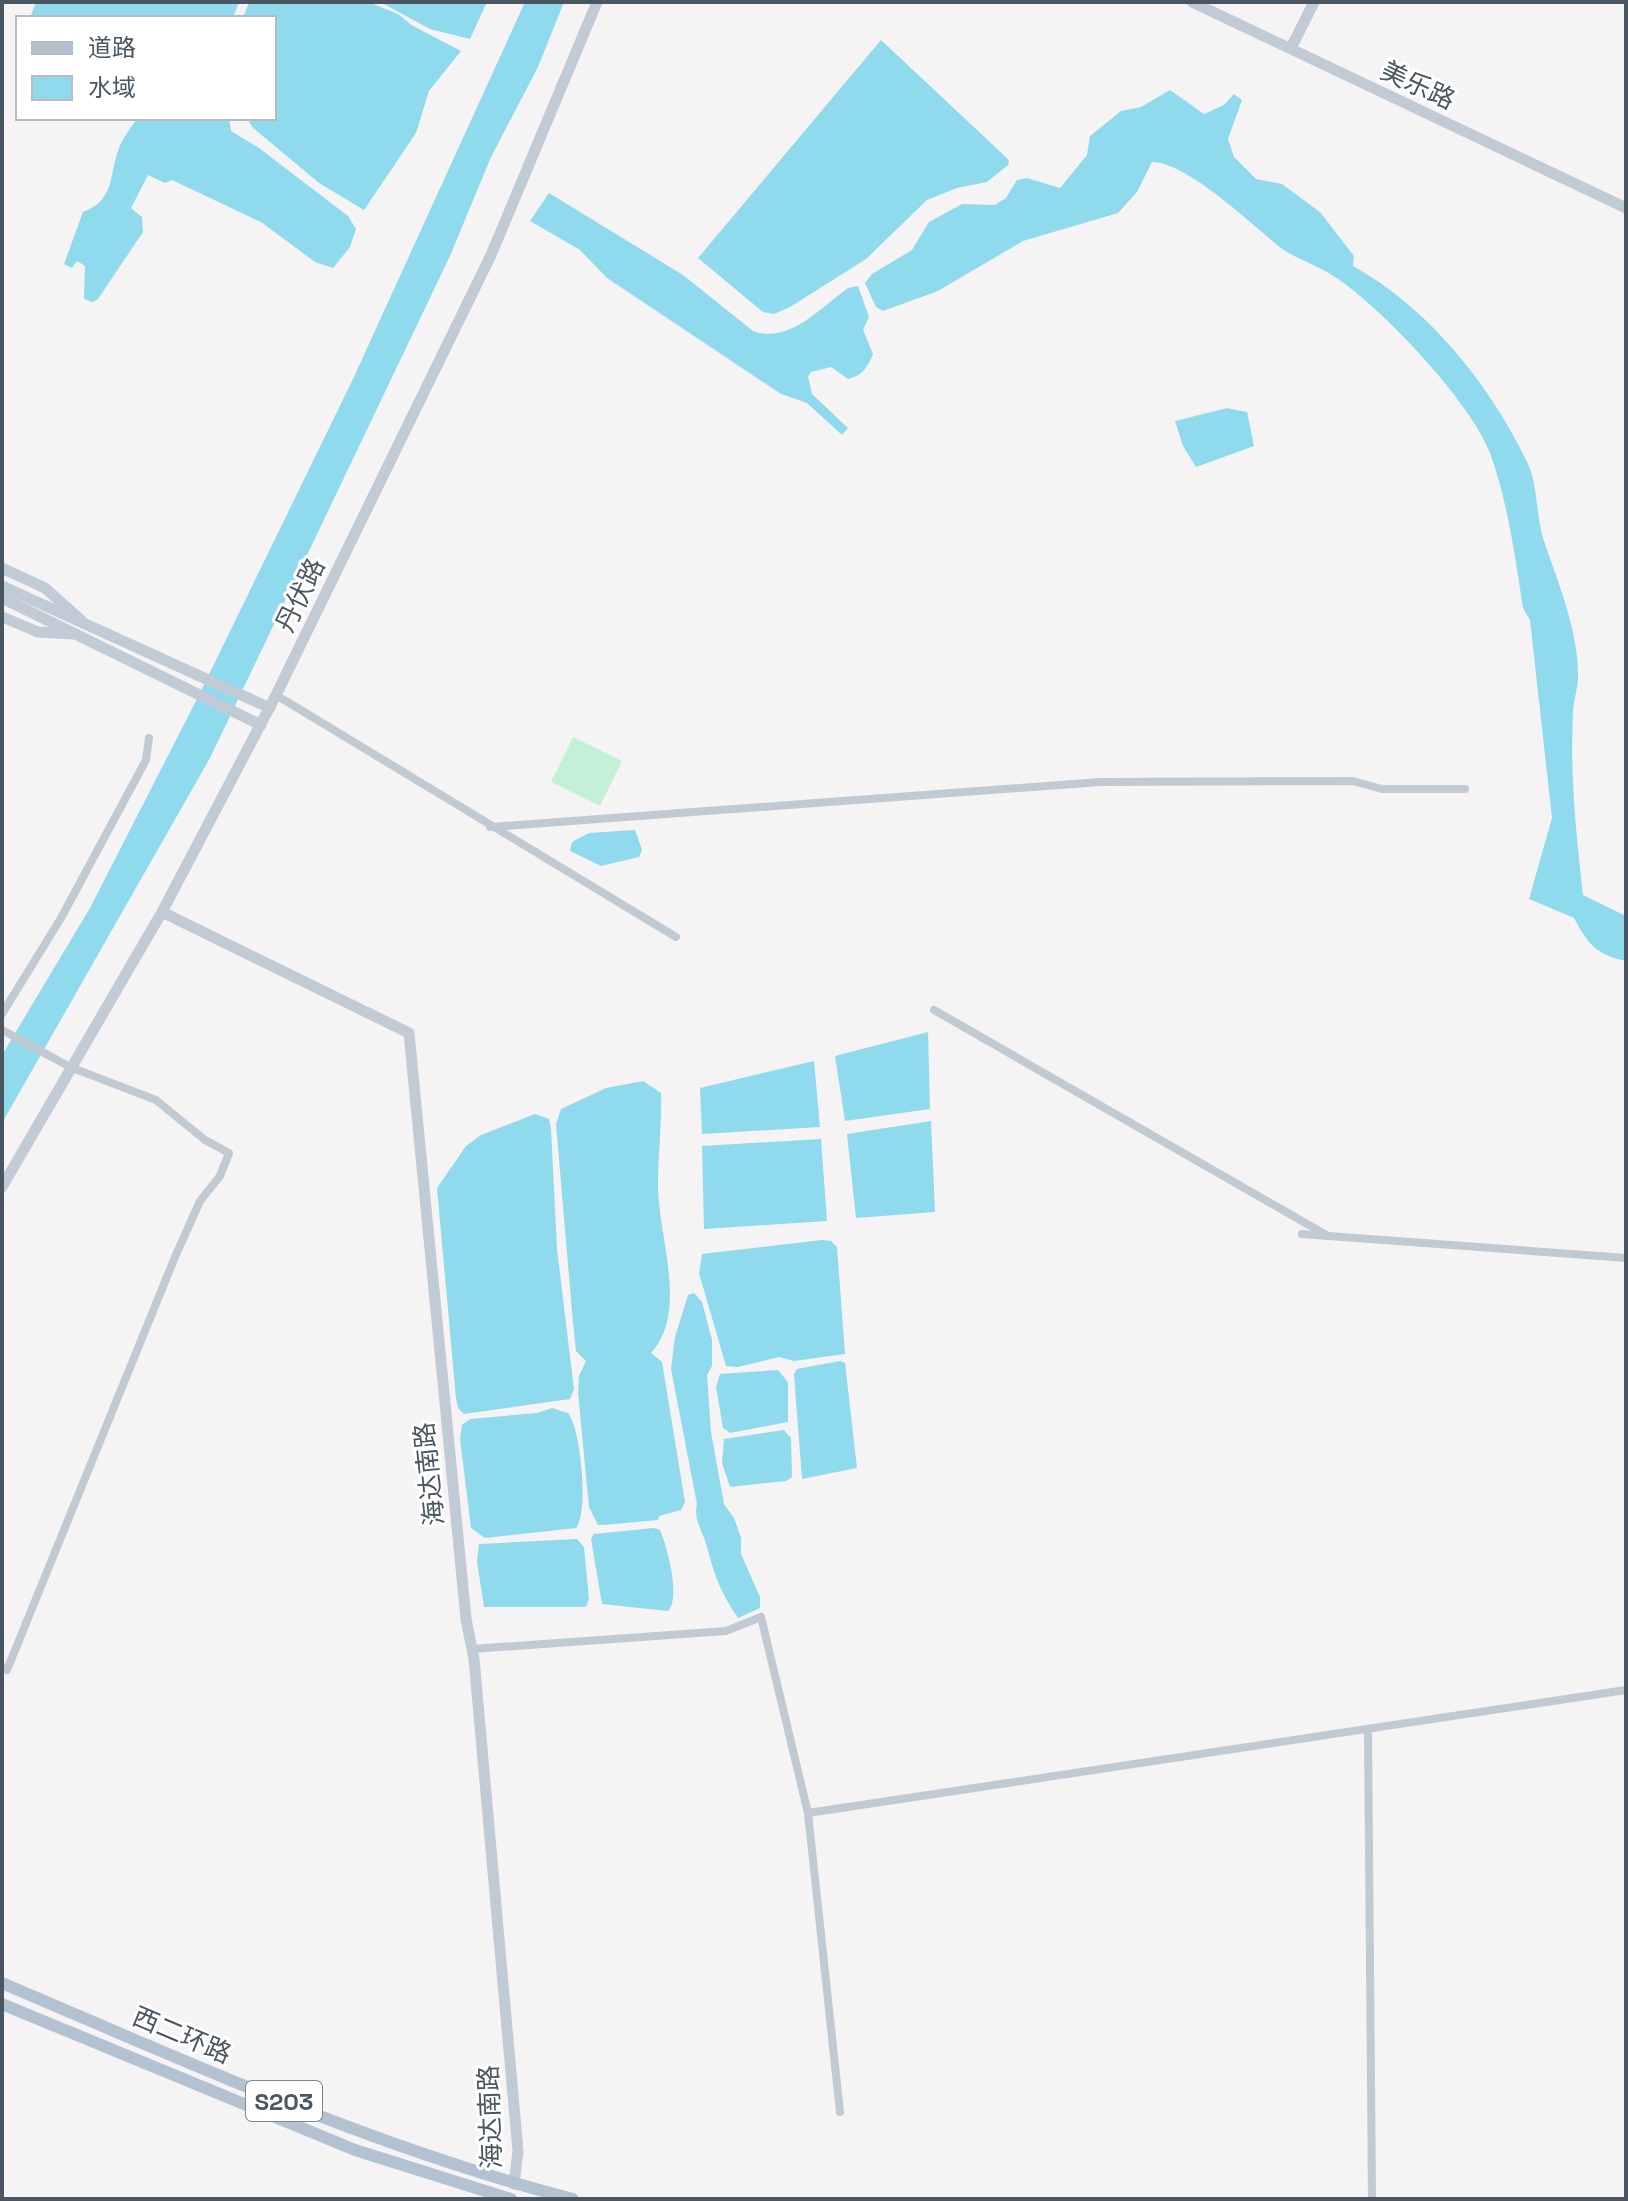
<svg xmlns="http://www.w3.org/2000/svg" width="1628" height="2201" font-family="'Space Grotesk','Noto Sans SC',sans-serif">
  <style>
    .green { fill: #c3f1d5 }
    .water { fill: #90daee }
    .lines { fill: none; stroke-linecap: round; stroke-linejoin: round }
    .street { stroke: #c1cad2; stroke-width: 8 }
    .secondary { stroke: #c1cbd6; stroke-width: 11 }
    .primary { stroke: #b3c2d1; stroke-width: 12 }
    .labels { text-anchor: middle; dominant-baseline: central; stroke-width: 6; stroke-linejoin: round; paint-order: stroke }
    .shield { fill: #fff; stroke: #808990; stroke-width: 2 }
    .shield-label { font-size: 24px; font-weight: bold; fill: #4a5661 }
    .street-label { font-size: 26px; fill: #4a5661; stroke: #fff }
  </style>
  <rect width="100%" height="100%" fill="#f5f3f3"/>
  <path class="green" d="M 573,737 L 622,761 L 600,806 L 551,782 Z"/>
  <g class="water">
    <path d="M 36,2 L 239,2 L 233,18 L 30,18 Z"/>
    <path d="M 249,2 L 368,2 L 398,14 L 413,26 L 461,51 L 429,91 L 416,133 L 364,210 L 319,183 L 253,128 L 247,118 L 274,118 L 274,18 L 243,18 Z"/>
    <path d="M 380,2 L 487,2 L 470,39 L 430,29 Z"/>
    <path d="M 525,2 L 564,2 L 538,67 L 491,157 L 450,256 L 210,758 L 2,1123 L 2,1055 L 90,908 L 197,699 L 353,379 Z"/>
    <path d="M 881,40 L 1009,160 L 1008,165 L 987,182 L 957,188 L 927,200 L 866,259 L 790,307 L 774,314 L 763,312 L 698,258 Z"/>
    <path d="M 1170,90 L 1204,114 L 1224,105 L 1234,94 L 1242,100 L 1228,139 L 1234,157 L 1256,179 L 1282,184 L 1320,212 L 1354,256 L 1353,266 C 1429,308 1491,386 1528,464 C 1538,486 1536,517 1544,541 C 1558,583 1579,632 1578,677 C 1578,689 1573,701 1573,713 C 1570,775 1576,834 1583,895 L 1626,916 L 1626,961 C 1596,955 1588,944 1574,918 L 1529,899 L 1552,818 L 1530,620 L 1523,608 C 1515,556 1508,503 1490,453 C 1471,402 1381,307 1335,277 C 1316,264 1294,259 1276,244 C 1250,222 1184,161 1152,162 L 1137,192 L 1118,213 L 1023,241 L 938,291 L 883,311 L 876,307 L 865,283 L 872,274 L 912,250 L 929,222 L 962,204 L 995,205 L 1006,198 L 1017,180 L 1027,178 L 1060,188 L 1087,155 L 1090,136 L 1121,111 L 1141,107 Z"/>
    <path d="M 133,118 L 229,118 L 231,131 L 259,148 L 348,216 L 356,229 L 350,247 L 333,268 L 315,262 L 261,222 L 172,180 L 165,183 L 148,175 L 131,208 L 142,217 L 143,232 L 98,299 L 93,302 L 84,299 L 85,266 L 77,261 L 72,268 L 64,264 L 83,212 C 116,200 109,173 119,148 C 123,138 130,129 136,120 Z"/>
    <path d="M 549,193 L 683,275 L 753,331 C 789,344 819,309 848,288 L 858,286 L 869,317 L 863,330 L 873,354 C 868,367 862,376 848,379 L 831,367 L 811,372 L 808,377 L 812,394 L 848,428 L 842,435 L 807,403 L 781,394 L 607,278 L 580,250 L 530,221 Z"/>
    <path d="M 1227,408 L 1247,412 L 1254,446 L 1196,467 L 1183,446 L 1175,421 Z"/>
    <path d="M 635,830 L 642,850 L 639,857 L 601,866 L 570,851 L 572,842 L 589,833 Z"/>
    <path d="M 928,1032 L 930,1109 L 845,1121 L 835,1056 Z"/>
    <path d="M 814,1061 L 820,1127 L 702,1134 L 700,1088 Z"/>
    <path d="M 643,1081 L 661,1093 C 662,1124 658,1155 658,1185 C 658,1236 689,1312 651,1353 L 662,1362 L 685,1502 L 681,1510 L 659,1516 L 658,1520 L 604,1525 L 598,1525 L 589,1507 L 578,1393 L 579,1376 L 586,1361 L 576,1351 L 573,1323 L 556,1124 L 561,1109 L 606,1088 Z"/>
    <path d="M 535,1114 L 549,1119 L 551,1129 L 557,1249 L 574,1389 L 570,1399 L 464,1414 L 458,1408 L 456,1398 L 437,1188 L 466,1146 L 481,1135 Z"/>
    <path d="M 931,1121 L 935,1212 L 856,1218 L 847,1134 Z"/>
    <path d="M 821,1139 L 827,1221 L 704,1229 L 702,1146 Z"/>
    <path d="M 822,1240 L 831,1241 L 837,1247 L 845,1354 L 794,1361 L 779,1357 L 738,1367 L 726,1366 L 699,1273 L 702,1254 Z"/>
    <path d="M 694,1293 L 702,1302 L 712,1340 L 712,1366 L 707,1375 L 711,1432 L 724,1504 L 734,1518 L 741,1538 L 741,1554 L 760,1597 L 760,1608 L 738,1618 C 720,1591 715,1577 707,1547 C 703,1531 693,1520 697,1504 L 671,1369 L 675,1337 L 688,1295 Z"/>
    <path d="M 840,1361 L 845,1363 L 857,1468 L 802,1479 L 794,1374 L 797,1369 Z"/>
    <path d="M 778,1370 L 788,1382 L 788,1422 L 730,1433 L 723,1428 L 716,1387 L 720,1374 Z"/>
    <path d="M 552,1408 L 568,1413 C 581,1429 589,1512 576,1528 L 485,1538 L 471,1528 L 460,1439 L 462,1425 L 470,1419 L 537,1413 Z"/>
    <path d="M 784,1430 L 791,1438 L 792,1477 L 786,1481 L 730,1487 L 722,1463 L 724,1439 Z"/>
    <path d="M 654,1528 L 660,1530 C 667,1546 681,1598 668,1611 L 602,1604 L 591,1539 L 594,1534 Z"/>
    <path d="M 577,1539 L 584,1547 L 589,1599 L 586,1607 L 484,1607 L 477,1562 L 479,1544 Z"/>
  </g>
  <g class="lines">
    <g class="street">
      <path d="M 276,695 L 676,937"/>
      <path d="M 490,827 L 1101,782 L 1353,781 L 1382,789 L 1465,789"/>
      <path d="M 934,1010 L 1328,1236"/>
      <path d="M 2,1014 L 61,918 L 146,760 L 149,738"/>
      <path d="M 2,1030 L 70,1067 L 156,1100 L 205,1140 L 229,1153 L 220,1176 L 200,1201 L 175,1257 L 7,1670 L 2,1668"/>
      <path d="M 1302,1234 L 1626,1258"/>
      <path d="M 472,1649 L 726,1631 L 761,1617 L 808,1813 L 840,2112"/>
      <path d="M 1368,1730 L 1372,2199"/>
      <path d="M 808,1813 L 1626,1690"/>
    </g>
    <g class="secondary">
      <path d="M 1192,2 L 1626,208"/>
      <path d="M 1291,48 L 1314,2"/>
      <path d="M 2,568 L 45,588 L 81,620"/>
      <path d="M 2,586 L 270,708"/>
      <path d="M 2,598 L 261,725"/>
      <path d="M 2,617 L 38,632 L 74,634"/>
      <path d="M 162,912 L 409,1033 L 466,1619 L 474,1659 L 518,2151 L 514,2184"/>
      <path d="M 2,1187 L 162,912 L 276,695 L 491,255 L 597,2"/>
    </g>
    <g class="primary">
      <path d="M 2,1983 C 190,2063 375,2148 573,2199"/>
      <path d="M 2,2004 L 355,2150 L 511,2199"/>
    </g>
  </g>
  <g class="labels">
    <rect class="shield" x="246" y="2081" width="76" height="40" rx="6"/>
    <g class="shield-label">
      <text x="284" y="2101">S203</text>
    </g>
    <g class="street-label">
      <text transform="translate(1418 85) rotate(25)">美乐路</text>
      <text transform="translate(300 595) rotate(-64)">丹伏路</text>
      <text transform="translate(429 1474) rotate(-96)">海达南路</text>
      <text transform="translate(182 2035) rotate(23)">西二环路</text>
      <text transform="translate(490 2117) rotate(-92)">海达南路</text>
    </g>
  </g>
  <rect width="1628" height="2201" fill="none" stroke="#4a5661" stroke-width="8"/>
  <rect x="16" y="16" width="260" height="104" fill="#ffffff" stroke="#b7bbc0" stroke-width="2"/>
  <rect x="32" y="42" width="40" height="12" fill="#b3c2d1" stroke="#b7bbc0" stroke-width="2"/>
  <text x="88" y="56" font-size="24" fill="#4a5661">道路</text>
  <rect x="32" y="76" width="40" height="24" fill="#90daee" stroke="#b7bbc0" stroke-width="2"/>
  <text x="88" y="96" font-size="24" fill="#4a5661">水域</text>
</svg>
